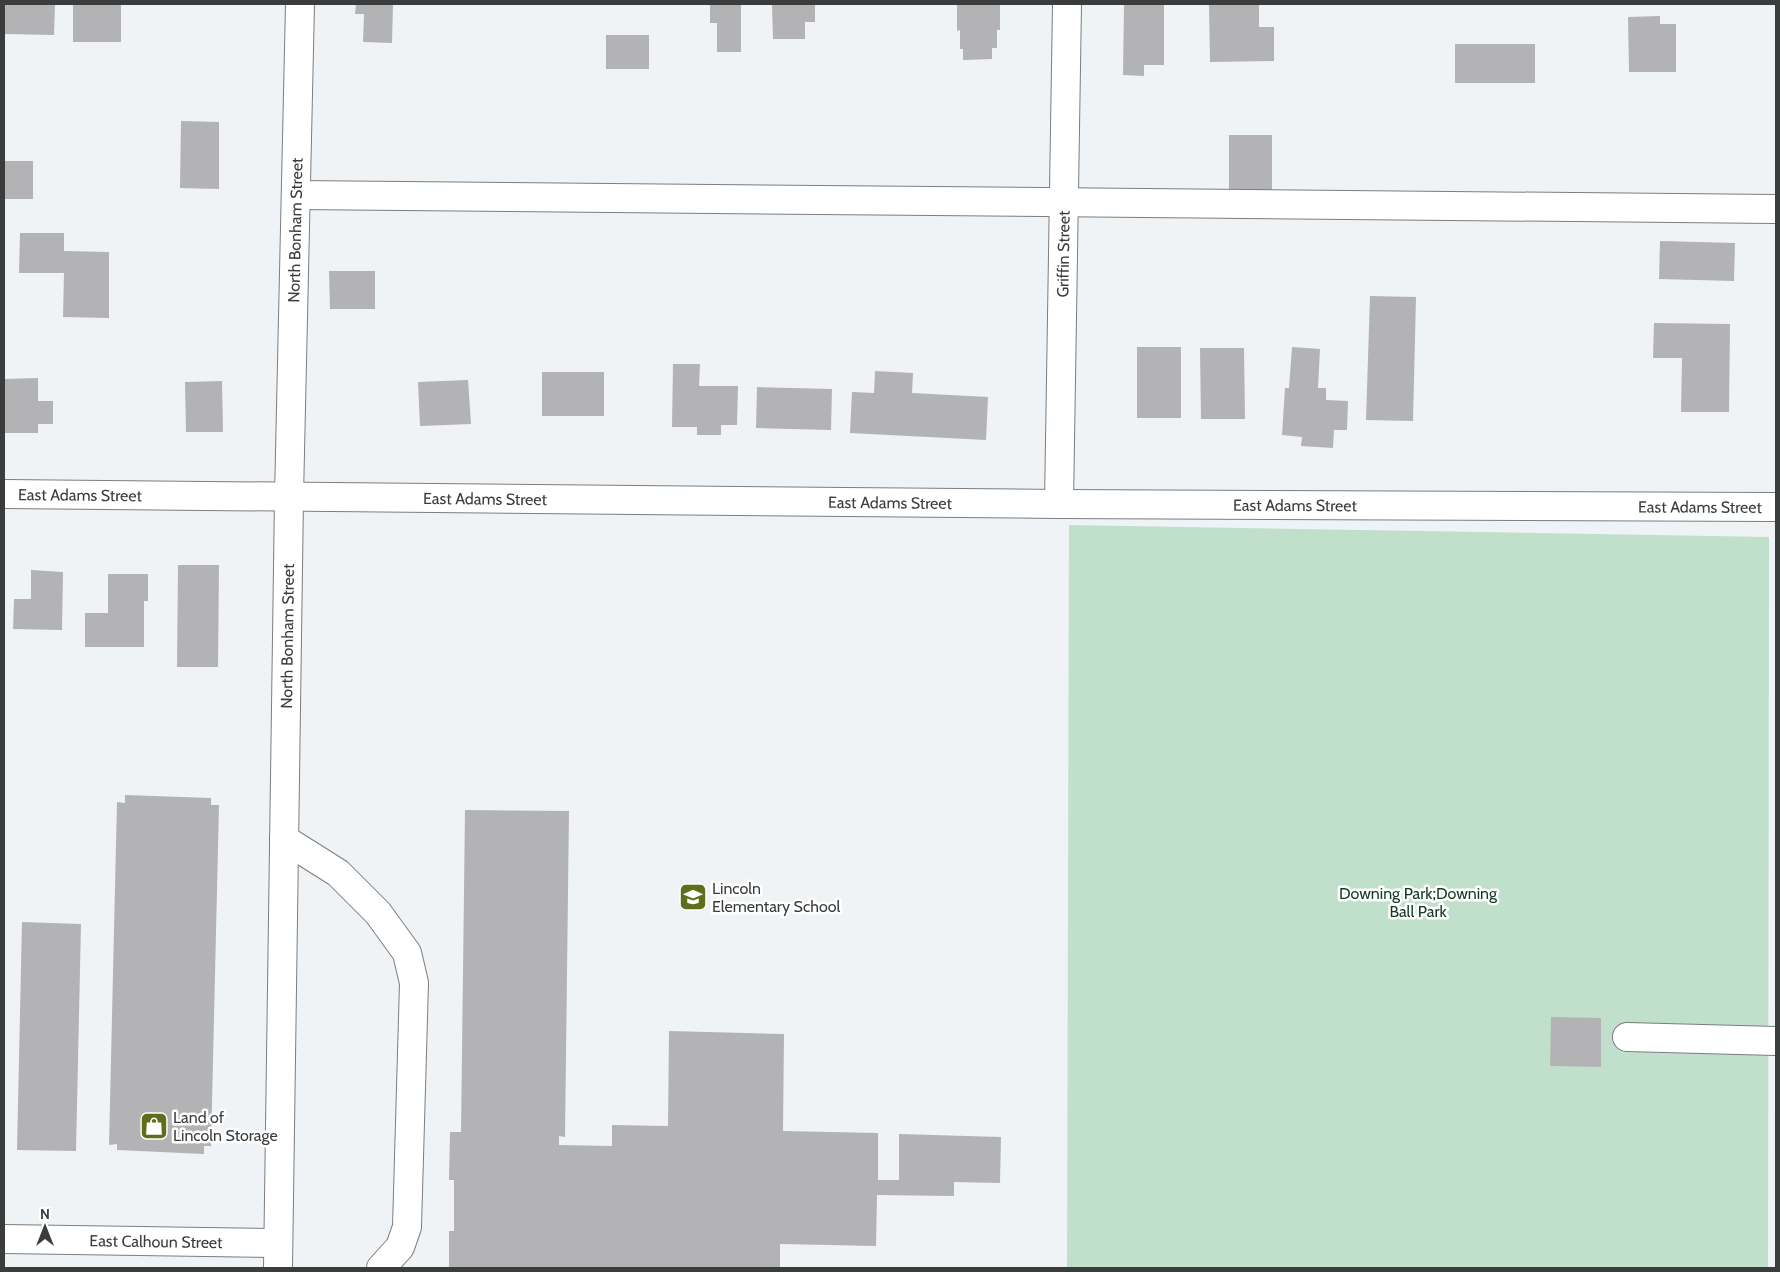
<svg xmlns="http://www.w3.org/2000/svg" width="1780" height="1272" font-family="Cabin,sans-serif">
  <style>
    .green { fill: #c0e0cc }
    .building { fill: #b3b2b5 }
    .lines { fill: none; stroke-linecap: round; stroke-linejoin: round }
    .minor-casing { stroke: #7b7d7f; stroke-width: 30 }
    .minor { stroke: #fff; stroke-width: 28 }
    .labels { text-anchor: middle; dominant-baseline: central; stroke-width: 5; stroke-linejoin: round; paint-order: stroke }
    .street-label { font-size: 16px; fill: #3b3c3c; stroke: #fff }
    .poi-label { font-size: 16px; fill: #3b3c3c; stroke: #fff; text-anchor: start }
    .park-label { font-size: 16px; fill: #123a25; stroke: #fff }
  </style>
  <rect width="100%" height="100%" fill="#f0f3f5"/>
  <path class="green" d="M 1069,525 L 1769,537 L 1768,1268 L 1067,1268 Z"/>
  <g class="building">
    <path d="M 4,4 L 55,4 L 54,35 L 4,34 Z"/>
    <rect x="73" y="4" width="48" height="38"/>
    <path d="M 356,4 L 393,4 L 392,43 L 363,42 L 364,14 L 355,14 Z"/>
    <path d="M 710,4 L 741,4 L 741,52 L 717,52 L 717,23 L 710,23 Z"/>
    <path d="M 772,4 L 815,4 L 815,22 L 805,22 L 805,39 L 773,39 Z"/>
    <path d="M 957,4 L 1000,4 L 1000,30 L 997,30 L 997,48 L 992,48 L 992,59 L 963,60 L 963,49 L 960,49 L 960,30 L 957,31 Z"/>
    <path d="M 1124,4 L 1164,4 L 1164,65 L 1144,65 L 1144,76 L 1123,75 Z"/>
    <path d="M 1209,4 L 1259,4 L 1259,27 L 1274,27 L 1274,61 L 1210,62 Z"/>
    <path d="M 1660,16 L 1660,24 L 1676,24 L 1676,72 L 1629,72 L 1628,17 Z"/>
    <rect x="606" y="35" width="43" height="34"/>
    <rect x="1455" y="44" width="80" height="39"/>
    <path d="M 181,121 L 219,122 L 219,189 L 180,188 Z"/>
    <rect x="1229" y="135" width="43" height="57"/>
    <rect x="4" y="161" width="29" height="38"/>
    <path d="M 20,233 L 64,233 L 64,251 L 109,252 L 109,318 L 63,317 L 64,273 L 19,273 Z"/>
    <path d="M 1660,241 L 1735,243 L 1734,281 L 1659,279 Z"/>
    <path d="M 329,271 L 375,271 L 375,309 L 330,309 Z"/>
    <path d="M 1370,296 L 1416,297 L 1413,421 L 1366,420 Z"/>
    <path d="M 1654,323 L 1730,324 L 1729,412 L 1681,412 L 1682,358 L 1653,358 Z"/>
    <rect x="1137" y="347" width="44" height="71"/>
    <path d="M 1292,347 L 1320,349 L 1318,388 L 1326,388 L 1326,400 L 1348,401 L 1347,430 L 1334,430 L 1333,448 L 1301,446 L 1302,437 L 1282,435 L 1285,388 L 1289,388 Z"/>
    <path d="M 1200,348 L 1244,348 L 1245,419 L 1201,419 Z"/>
    <path d="M 673,364 L 700,364 L 699,386 L 738,386 L 737,425 L 721,425 L 721,435 L 697,435 L 697,427 L 672,427 Z"/>
    <path d="M 875,371 L 913,373 L 912,393 L 988,397 L 986,440 L 850,433 L 852,392 L 874,393 Z"/>
    <rect x="542" y="372" width="62" height="44"/>
    <path d="M 38,378 L 38,401 L 53,401 L 53,424 L 38,424 L 38,433 L 4,433 L 4,379 Z"/>
    <path d="M 468,380 L 471,424 L 420,426 L 418,382 Z"/>
    <path d="M 222,381 L 223,432 L 186,432 L 185,382 Z"/>
    <path d="M 757,387 L 832,389 L 831,430 L 756,428 Z"/>
    <path d="M 178,565 L 219,565 L 218,667 L 177,667 Z"/>
    <path d="M 31,570 L 63,572 L 62,630 L 13,629 L 14,599 L 31,599 Z"/>
    <path d="M 108,574 L 148,574 L 148,601 L 144,601 L 144,647 L 85,647 L 85,613 L 108,613 Z"/>
    <path d="M 125,795 L 211,798 L 211,805 L 219,805 L 211,1146 L 204,1146 L 204,1154 L 117,1150 L 117,1144 L 109,1145 L 117,802 L 125,803 Z"/>
    <path d="M 465,810 L 569,811 L 565,1137 L 559,1136 L 559,1145 L 612,1146 L 612,1125 L 668,1126 L 669,1031 L 784,1034 L 783,1131 L 878,1133 L 878,1180 L 899,1180 L 899,1134 L 1001,1137 L 1000,1183 L 954,1182 L 954,1196 L 877,1195 L 876,1246 L 780,1244 L 780,1268 L 449,1268 L 449,1231 L 454,1231 L 454,1180 L 449,1180 L 450,1132 L 461,1132 Z"/>
    <path d="M 22,922 L 81,924 L 76,1151 L 17,1150 Z"/>
    <path d="M 1551,1017 L 1601,1018 L 1601,1067 L 1550,1066 Z"/>
  </g>
  <g class="lines">
    <g class="minor-casing">
      <g id="minor">
        <path d="M 296,195 L 1776,209"/>
        <path id="s1" d="M 4,494 L 1059,504 L 1776,507"/>
        <path id="s2" d="M 1059,504 L 1067,4"/>
        <path d="M 284,839 L 338,873 L 378,913 L 407,953 L 414,983 L 407,1227 L 400,1247 L 381,1268"/>
        <path d="M 1627,1037 L 1776,1041"/>
        <path id="s3" d="M 4,1239 L 278,1243"/>
        <path id="s4" d="M 278,1268 L 289,497 L 300,4"/>
      </g>
    </g>
    <use href="#minor" class="minor"/>
  </g>
  <defs>
    <g id="school-square" transform="scale(1.4375)"><rect x="-9" y="-9" width="18" height="18" rx="4" fill="#5d6f1b" stroke="#fff"/><path d="M0-5L7-2L0 1L-7-2ZM-4 1L0 2.5L4 1V4Q0 6-4 4Z" fill="#fff"/></g>
    <g id="shop-square" transform="scale(1.4375)"><rect x="-9" y="-9" width="18" height="18" rx="4" fill="#5d6f1b" stroke="#fff"/><path d="M-5-2.5h2.3a2.7 3.5 0 0 1 5.4 0H5L5.5 6h-11ZM-1.5-2.5h3a1.5 2.3 0 0 0-3 0Z" fill="#fff"/></g>
  </defs>
  <g fill-rule="evenodd">
    <use href="#school-square" x="693" y="897"/>
    <use href="#shop-square" x="154" y="1126"/>
  </g>
  <g class="labels">
    <g class="street-label">
      <text stroke="none"><textPath href="#s4" startOffset="1038">North Bonham Street</textPath></text>
      <text stroke="none"><textPath href="#s2" startOffset="250">Griffin Street</textPath></text>
      <text stroke="none"><textPath href="#s1" startOffset="76">East Adams Street</textPath></text>
      <text stroke="none"><textPath href="#s1" startOffset="481">East Adams Street</textPath></text>
      <text stroke="none"><textPath href="#s1" startOffset="886">East Adams Street</textPath></text>
      <text stroke="none"><textPath href="#s1" startOffset="1291">East Adams Street</textPath></text>
      <text stroke="none"><textPath href="#s1" startOffset="1696">East Adams Street</textPath></text>
      <text stroke="none"><textPath href="#s4" startOffset="632">North Bonham Street</textPath></text>
      <text stroke="none"><textPath href="#s3" startOffset="152">East Calhoun Street</textPath></text>
    </g>
    <g class="poi-label">
      <text x="712" y="888">Lincoln<tspan x="712" dy="18">Elementary School</tspan></text>
      <text x="173" y="1117">Land of<tspan x="173" dy="18">Lincoln Storage</tspan></text>
    </g>
    <g class="park-label">
      <text x="1418" y="893">Downing Park;Downing<tspan x="1418" dy="18">Ball Park</tspan></text>
    </g>
  </g>
  <rect width="1780" height="1272" fill="none" stroke="#3b3c3c" stroke-width="10"/>
  <g transform="translate(45 1227)" stroke="#ffffff" stroke-width="4" paint-order="stroke">
  <path d="M0-4L9 19L0 12L-9 19Z" fill="#3b3c3c"/>
  <text y="-8" font-size="14" font-weight="bold" text-anchor="middle" fill="#3b3c3c">N</text>
  </g>
</svg>
